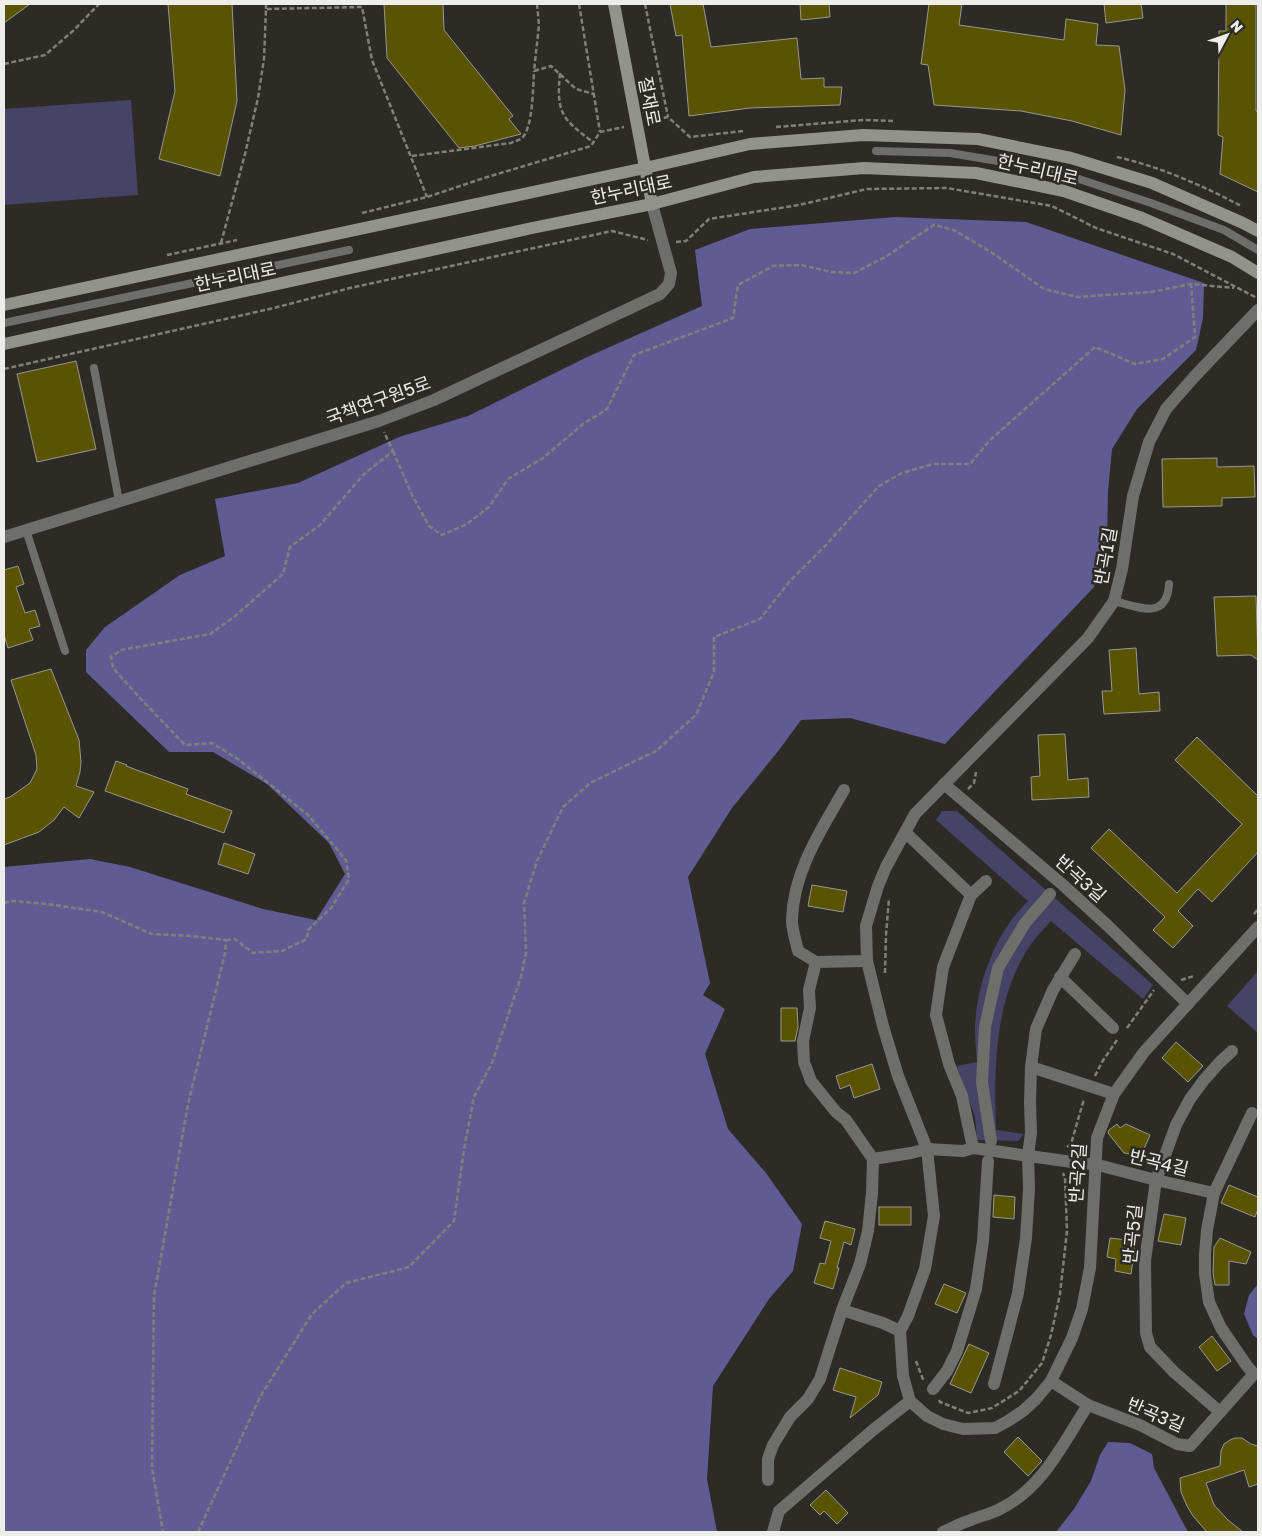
<svg xmlns="http://www.w3.org/2000/svg" width="1262" height="1536" font-family="'Golos Text','Noto Sans KR',sans-serif">
  <style>
    .green { fill: #464366 }
    .forest { fill: #615b94 }
    .building { fill: #5a5302; stroke: #989890 }
    .lines { fill: none; stroke-linecap: round; stroke-linejoin: round }
    .path { stroke: #80807b; stroke-width: 2.5; stroke-dasharray: 5 2.5; stroke-linecap: butt }
    .lane { stroke: #6e6e6a; stroke-width: 8 }
    .street { stroke: #6e6e6a; stroke-width: 12 }
    .secondary { stroke: #93938e; stroke-width: 12 }
    .labels { text-anchor: middle; dominant-baseline: central; stroke-width: 5; stroke-linejoin: round; paint-order: stroke }
    .street-label { font-size: 18px; fill: #edede9; stroke: #2c2b25 }
  </style>
  <rect width="100%" height="100%" fill="#2c2b25"/>
  <g class="green">
    <path d="M 131,100 L 138,195 L 4,205 L 4,109 Z"/>
    <path d="M 942,811 L 957,811 L 1153,985 L 1143,999 L 1051,921 C 1044,929 1037,936 1031,944 C 994,998 994,1067 996,1130 L 1024,1134 L 1018,1141 L 977,1140 L 975,1117 L 957,1066 L 977,1062 C 976,1051 975,1039 975,1027 C 976,993 989,953 1008,925 C 1013,916 1021,909 1028,901 L 936,820 Z"/>
    <path d="M 1258,971 L 1258,1033 L 1227,1006 Z"/>
  </g>
  <g class="forest">
    <path d="M 895,217 L 1026,222 L 1204,283 L 1203,318 L 1196,350 L 1137,409 L 1112,449 L 1108,491 L 1107,540 L 1094,587 L 945,744 L 850,718 L 801,720 L 779,750 L 732,808 L 688,877 L 710,983 L 703,995 L 725,1009 L 705,1054 L 728,1129 L 766,1173 L 802,1224 L 793,1271 L 769,1299 L 713,1386 L 707,1479 L 717,1532 L 4,1532 L 4,867 L 90,859 L 130,867 L 263,909 L 316,920 L 345,874 L 329,843 L 267,784 L 213,752 L 169,752 L 86,672 L 86,650 L 105,627 L 180,575 L 225,556 L 215,499 L 298,483 L 399,437 L 468,416 L 585,358 L 702,306 L 695,250 L 750,229 Z"/>
    <path d="M 1258,1284 L 1258,1339 L 1253,1335 L 1244,1314 L 1249,1295 Z"/>
    <path d="M 1108,1442 L 1130,1443 L 1152,1454 L 1154,1468 L 1188,1532 L 1056,1532 L 1074,1509 L 1091,1481 L 1100,1455 Z"/>
  </g>
  <g class="building">
    <path d="M 4,4 L 30,4 L 4,23 Z"/>
    <path d="M 168,4 L 232,4 L 237,101 L 220,176 L 159,159 L 175,91 Z"/>
    <path d="M 384,4 L 443,4 L 444,30 L 513,116 L 509,119 L 521,134 L 475,146 L 459,148 L 387,58 Z"/>
    <path d="M 670,4 L 703,4 L 711,47 L 797,38 L 801,79 L 824,78 L 824,87 L 842,87 L 840,105 L 750,108 L 689,116 L 682,35 L 676,36 Z"/>
    <path d="M 800,4 L 829,4 L 830,17 L 801,20 Z"/>
    <path d="M 929,4 L 962,4 L 959,25 L 1064,40 L 1066,19 L 1098,24 L 1096,45 L 1119,46 L 1125,90 L 1121,135 L 1072,121 L 1021,111 L 934,105 L 928,65 L 921,64 Z"/>
    <path d="M 1104,4 L 1141,4 L 1143,18 L 1106,23 Z"/>
    <path d="M 1226,4 L 1256,4 L 1256,111 L 1258,112 L 1258,192 L 1220,174 L 1223,137 L 1218,135 L 1219,31 L 1226,31 Z"/>
    <path d="M 76,361 L 96,449 L 37,462 L 17,374 Z"/>
    <path d="M 1217,458 L 1217,467 L 1254,466 L 1255,497 L 1222,498 L 1222,506 L 1163,507 L 1162,459 Z"/>
    <path d="M 18,566 L 24,584 L 16,587 L 25,613 L 35,610 L 40,626 L 29,629 L 33,640 L 8,648 L 4,635 L 4,570 Z"/>
    <path d="M 1256,596 L 1258,660 L 1251,655 L 1217,656 L 1214,597 Z"/>
    <path d="M 1136,648 L 1139,694 L 1159,692 L 1160,711 L 1104,714 L 1102,691 L 1112,691 L 1109,650 Z"/>
    <path d="M 51,669 L 79,740 L 81,762 L 80,772 L 76,786 L 94,792 L 79,818 L 64,807 L 54,820 L 39,832 L 4,845 L 4,799 L 10,797 L 30,783 L 37,769 L 36,755 L 11,680 Z"/>
    <path d="M 1065,734 L 1068,780 L 1088,778 L 1089,797 L 1032,800 L 1031,777 L 1040,776 L 1038,735 Z"/>
    <path d="M 1197,737 L 1258,796 L 1258,852 L 1212,902 L 1198,889 L 1178,911 L 1193,926 L 1173,948 L 1153,930 L 1165,917 L 1091,848 L 1109,829 L 1177,893 L 1242,824 L 1175,760 Z"/>
    <path d="M 116,761 L 127,765 L 126,766 L 188,789 L 186,794 L 232,811 L 224,833 L 105,791 Z"/>
    <path d="M 224,843 L 255,854 L 248,874 L 218,864 Z"/>
    <path d="M 812,885 L 847,891 L 843,912 L 808,906 Z"/>
    <path d="M 781,1008 L 797,1008 L 798,1027 L 795,1041 L 781,1041 Z"/>
    <path d="M 1176,1042 L 1203,1066 L 1188,1082 L 1162,1058 Z"/>
    <path d="M 872,1064 L 880,1089 L 854,1098 L 850,1085 L 840,1089 L 836,1076 Z"/>
    <path d="M 1117,1124 L 1120,1128 L 1126,1124 L 1150,1135 L 1141,1156 L 1124,1153 L 1108,1133 L 1109,1130 Z"/>
    <path d="M 1229,1185 L 1258,1197 L 1258,1209 L 1255,1217 L 1221,1203 Z"/>
    <path d="M 994,1195 L 1015,1197 L 1014,1219 L 993,1217 Z"/>
    <rect x="879" y="1207" width="32" height="18"/>
    <path d="M 1164,1214 L 1186,1218 L 1181,1245 L 1158,1241 Z"/>
    <path d="M 825,1221 L 855,1229 L 851,1245 L 844,1242 L 837,1268 L 839,1268 L 833,1289 L 814,1283 L 820,1263 L 825,1264 L 831,1241 L 820,1238 Z"/>
    <path d="M 1110,1238 L 1136,1241 L 1131,1274 L 1115,1271 L 1116,1259 L 1107,1257 Z"/>
    <path d="M 1220,1238 L 1251,1252 L 1246,1264 L 1229,1261 L 1229,1285 L 1215,1285 L 1213,1273 L 1214,1247 Z"/>
    <path d="M 944,1284 L 966,1293 L 957,1313 L 935,1304 Z"/>
    <path d="M 1212,1336 L 1231,1361 L 1217,1371 L 1199,1347 Z"/>
    <path d="M 969,1344 L 989,1353 L 971,1393 L 950,1384 Z"/>
    <path d="M 840,1368 L 882,1382 L 878,1395 L 850,1418 L 856,1397 L 833,1390 Z"/>
    <path d="M 1018,1437 L 1042,1461 L 1028,1476 L 1004,1452 Z"/>
    <path d="M 1235,1438 L 1242,1438 L 1251,1444 L 1258,1446 L 1258,1484 L 1249,1487 L 1244,1470 L 1206,1483 L 1214,1505 L 1228,1520 L 1243,1532 L 1207,1532 L 1193,1516 L 1187,1506 L 1181,1492 L 1180,1478 L 1220,1466 L 1221,1451 L 1224,1444 L 1230,1440 Z"/>
    <path d="M 826,1490 L 848,1513 L 837,1524 L 824,1511 L 820,1515 L 810,1505 Z"/>
  </g>
  <g class="lines">
    <g class="path">
      <path d="M 266,4 L 266,9"/>
      <path d="M 537,4 L 539,25 L 534,71 L 551,66 L 576,89 L 594,94"/>
      <path d="M 579,4 L 600,132"/>
      <path d="M 645,4 L 668,117"/>
      <path d="M 4,64 L 45,55 L 74,30 L 99,4"/>
      <path d="M 560,73 C 556,113 562,119 593,142"/>
      <path d="M 649,121 L 668,117 L 690,137 L 743,131"/>
      <path d="M 776,127 L 863,120 L 893,121"/>
      <path d="M 412,156 L 511,143 C 515,141 520,140 522,138 C 533,128 533,86 534,71"/>
      <path d="M 1117,157 C 1158,166 1204,186 1241,206"/>
      <path d="M 362,213 L 427,197 L 484,178 L 591,146 L 600,132 L 624,127"/>
      <path d="M 676,242 L 686,241 L 709,219 L 799,205 L 867,189 L 947,188 L 1052,206 L 1096,228 L 1173,254 L 1257,298"/>
      <path d="M 221,243 L 245,154 L 258,98 L 264,59 L 266,9 L 362,7 L 372,60 L 427,197"/>
      <path d="M 167,255 L 237,240"/>
      <path d="M 4,369 L 274,308 L 350,288 L 612,231 L 648,240"/>
      <path d="M 393,451 L 412,495 L 429,526 L 442,535 L 467,524 L 489,507 L 508,479 L 543,458 L 583,424 L 607,409 L 634,355 L 733,318 L 738,285 L 773,266 L 800,265 L 832,272 L 854,273 L 885,257 L 934,225 L 954,230 L 994,254 L 1044,289 L 1077,297 L 1151,292 L 1191,284 L 1234,288"/>
      <path d="M 968,789 L 974,783 L 976,772"/>
      <path d="M 4,903 L 12,901 L 47,904 L 102,912 L 152,934 L 191,936 L 226,940 L 225,953 L 188,1104 L 154,1296 L 152,1468 L 163,1532"/>
      <path d="M 1254,914 L 1258,909"/>
      <path d="M 226,940 L 235,939 L 253,953 L 282,951 L 307,939 L 308,930 L 331,908 L 349,879 L 346,860 L 308,815 L 238,759 L 212,743 L 185,745 L 138,696 L 113,668 L 111,657 L 121,650 L 210,634 L 234,617 L 283,574 L 290,547 L 320,525 L 364,474 L 393,451 L 384,432"/>
      <path d="M 885,973 L 886,935 L 889,898"/>
      <path d="M 1181,980 L 1194,976"/>
      <path d="M 1127,1028 L 1154,990"/>
      <path d="M 1095,1076 L 1102,1062 L 1117,1040"/>
      <path d="M 1067,1147 L 1071,1144 L 1084,1099"/>
      <path d="M 916,1361 L 924,1382"/>
      <path d="M 939,1400 L 940,1402 L 968,1413 L 992,1408 L 1019,1391 L 1042,1363 L 1051,1335 L 1060,1294 L 1067,1231 L 1065,1178 L 1063,1173"/>
      <path d="M 198,1532 L 260,1397 L 312,1314 L 346,1283 L 409,1267 L 454,1221 L 464,1149 L 474,1097 L 492,1063 L 521,977 L 526,953 L 524,903 L 537,861 L 563,807 L 590,783 L 656,751 L 696,715 L 714,672 L 714,637 L 760,619 L 790,581 L 825,546 L 879,486 L 902,473 L 933,464 L 970,464 L 989,441 L 1095,347 L 1135,364 L 1163,359 L 1195,337 L 1191,284"/>
    </g>
    <g class="lane">
      <path d="M 876,151 L 950,153 L 1052,170 L 1151,203 L 1224,230 L 1258,250"/>
      <path d="M 4,323 L 349,250"/>
      <path d="M 94,368 L 119,501"/>
      <path d="M 26,530 L 65,651"/>
      <path d="M 1114,601 C 1138,607 1167,621 1169,584"/>
    </g>
    <g class="street">
      <path d="M 1258,310 L 1194,377 L 1166,409 L 1149,442 L 1133,496 L 1122,569 L 1114,601 L 1088,638 L 915,814 L 886,867 L 878,886 L 866,926 L 867,961 L 883,1026 L 898,1076 L 927,1149 L 934,1216 L 925,1269 L 908,1316 L 900,1331 L 903,1376 L 910,1401 L 927,1416 L 943,1424 L 963,1429 L 995,1428 L 1008,1421 L 1023,1411 L 1036,1399 L 1051,1381 L 1072,1338 L 1082,1309 L 1090,1268 L 1097,1138 L 1114,1094 L 1144,1052 L 1258,927"/>
      <path d="M 4,537 L 379,421 L 434,400 L 660,294 L 669,284 L 671,273 L 652,204"/>
      <path d="M 944,784 L 1063,885 L 1107,925 L 1188,1004"/>
      <path d="M 844,790 C 821,830 793,872 792,920 C 792,930 796,941 798,951 L 816,962 L 867,961"/>
      <path d="M 906,833 L 971,895"/>
      <path d="M 816,962 L 809,990 L 810,1008 L 803,1041 L 804,1062 L 811,1081 L 836,1112 L 846,1120 L 873,1159 L 911,1153 L 927,1149 L 963,1151 L 973,1148 L 1079,1163 L 1094,1164 L 1156,1180 L 1214,1193"/>
      <path d="M 1060,977 L 1113,1028"/>
      <path d="M 1031,1067 L 1114,1094"/>
      <path d="M 991,1141 L 982,1082 L 985,1027 L 998,968 L 1025,923 L 1050,894"/>
      <path d="M 973,1148 L 962,1096 L 949,1064 L 936,1015 L 943,967 L 971,895 L 986,881"/>
      <path d="M 842,1310 L 883,1323 L 900,1331"/>
      <path d="M 1051,1381 L 1088,1405 L 1140,1425 L 1177,1444 L 1190,1446 L 1254,1374 L 1247,1366 L 1221,1328 L 1209,1302 L 1205,1274 L 1205,1254 L 1207,1230 L 1214,1193 L 1252,1113"/>
      <path d="M 994,1384 L 1018,1293 L 1026,1238 L 1029,1189 L 1028,1155 L 1031,1133 L 1030,1102 L 1031,1067 L 1036,1029 L 1053,990 L 1075,954"/>
      <path d="M 933,1389 L 947,1371 L 957,1351 L 976,1289 L 983,1241 L 988,1161"/>
      <path d="M 1220,1412 L 1174,1372 L 1150,1347 L 1146,1333 L 1145,1261 L 1156,1180 L 1176,1125 L 1190,1099 L 1204,1080 L 1219,1063 L 1232,1051"/>
      <path d="M 768,1480 L 768,1459 L 773,1445 L 790,1417 L 808,1399 L 820,1379 L 842,1310 L 860,1264 L 868,1231 L 872,1193 L 873,1159"/>
      <path d="M 773,1532 L 779,1511 L 873,1430 L 910,1401"/>
      <path d="M 943,1532 C 952,1528 961,1523 971,1520 C 980,1516 991,1514 1000,1509 C 1043,1488 1063,1443 1088,1405"/>
    </g>
    <g class="secondary">
      <path d="M 614,4 L 652,204"/>
      <path d="M 4,305 L 645,168 L 750,144 L 863,135 L 978,139 L 1071,158 L 1152,183 L 1243,223 L 1258,231"/>
      <path d="M 4,344 L 532,228 L 652,204 L 754,177 L 864,168 L 976,173 L 1064,191 L 1142,218 L 1232,257 L 1258,273"/>
    </g>
  </g>
  <g class="labels">
    <g class="street-label">
      <text transform="translate(650 101) rotate(79)">절재로</text>
      <text transform="translate(1038 169) rotate(13)">한누리대로</text>
      <text transform="translate(631 189) rotate(-12)">한누리대로</text>
      <text transform="translate(235 276) rotate(-12)">한누리대로</text>
      <text transform="translate(378 400) rotate(-20)">국책연구원5로</text>
      <text transform="translate(1105 556) rotate(-80)">반곡1길</text>
      <text transform="translate(1081 878) rotate(42)">반곡3길</text>
      <text transform="translate(1159 1162) rotate(14)">반곡4길</text>
      <text transform="translate(1077 1173) rotate(-86)">반곡2길</text>
      <text transform="translate(1132 1234) rotate(-84)">반곡5길</text>
      <text transform="translate(1156 1414) rotate(23)">반곡3길</text>
    </g>
  </g>
  <rect width="1262" height="1536" fill="none" stroke="#edede9" stroke-width="10"/>
  <g transform="translate(1227 35) rotate(49)" stroke="#2c2b25" stroke-width="4" paint-order="stroke">
  <path d="M0-4L9 19L0 12L-9 19Z" fill="#edede9"/>
  <text y="-8" font-size="14" font-weight="bold" text-anchor="middle" fill="#edede9">N</text>
  </g>
</svg>
